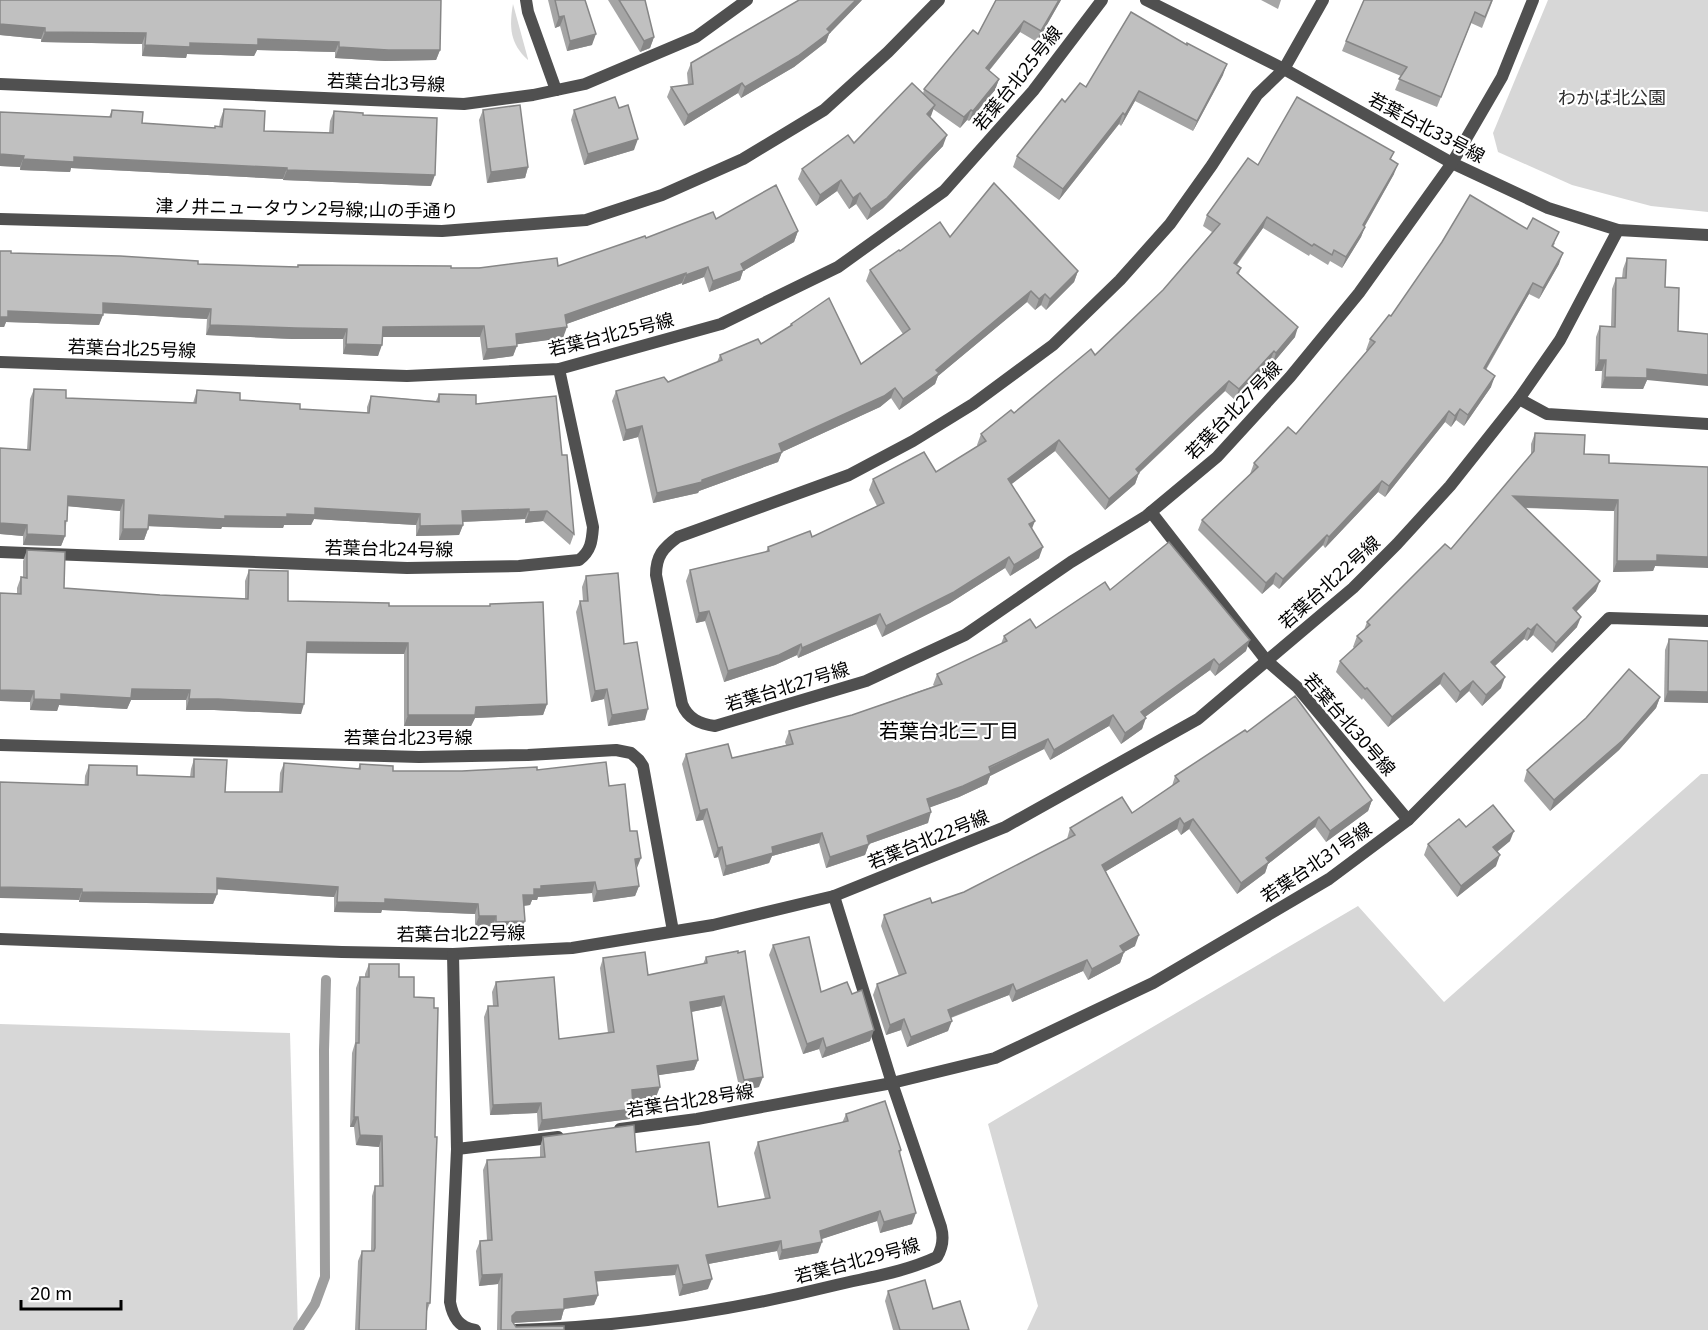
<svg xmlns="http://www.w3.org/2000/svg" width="1708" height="1330" font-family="'Noto Sans','Noto Sans JP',sans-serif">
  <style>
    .green { fill: #d7d7d7 }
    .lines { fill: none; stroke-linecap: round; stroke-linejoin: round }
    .stream { stroke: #9e9e9e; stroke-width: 10 }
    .minor { stroke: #505050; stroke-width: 12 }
    .tertiary { stroke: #505050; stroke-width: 12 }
    .wall { fill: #a5a5a5 }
    .shaded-wall { fill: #868686 }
    .building { fill: #c0c0c0; stroke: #868686; stroke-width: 1.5 }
    .labels { text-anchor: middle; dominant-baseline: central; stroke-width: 4.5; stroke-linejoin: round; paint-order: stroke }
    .street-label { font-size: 18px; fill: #000; stroke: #fff }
    .park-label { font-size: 18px; fill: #2e2e2e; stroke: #fff }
    .neighbourhood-label { font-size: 20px; fill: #000; stroke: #fff }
  </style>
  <rect width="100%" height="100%" fill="#fff"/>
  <g class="green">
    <path d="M 1548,0 L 1708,0 L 1708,212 L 1651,206 L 1572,185 L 1498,152 L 1493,133 Z"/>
    <path d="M 513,4 L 528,59 L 528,60 C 510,44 509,27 513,4 Z"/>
    <path d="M 1701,774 L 1708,774 L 1708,1330 L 1027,1330 L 1038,1306 L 988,1124 L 1358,906 L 1444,1002 Z"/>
    <path d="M 0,1024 L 290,1033 L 298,1330 L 0,1330 Z"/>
  </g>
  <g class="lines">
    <path class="stream" d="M 298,1330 L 315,1304 L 325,1277 L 324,1050 L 326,980"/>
    <g class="minor">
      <path d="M 526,0 L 528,12 L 556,90"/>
      <path d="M 1146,0 L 1284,69 L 1452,163 L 1548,208 L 1618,230 L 1708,235"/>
      <path d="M 1323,0 L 1284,69 L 1257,95 L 1212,165 L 1170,224 L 1120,280 L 1053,345 L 973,404 L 913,441 L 849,475 L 678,537 C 663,548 656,556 656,575 L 682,704 C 688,719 700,724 715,726 L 866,681 L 965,635 L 1071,562 L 1145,517 L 1217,457 L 1290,377 L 1359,293 L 1452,163 L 1502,77 L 1533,0"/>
      <path d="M 0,84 L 464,104 L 533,95 L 585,84 L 696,37 L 747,0"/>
      <path d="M 0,362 L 407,376 L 559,369 L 721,324 L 838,267 L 944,191 L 1033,91 L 1102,0"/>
      <path d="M 1519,399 L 1547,414 L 1708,424"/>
      <path d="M 1151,512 L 1266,660 L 1297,687 L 1408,820"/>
      <path d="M 0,552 L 407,568 L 519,566 L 579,560 C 591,551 592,541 593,527 L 559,369"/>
      <path d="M 0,745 L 419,757 L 528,755 L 616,750 L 631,753 L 639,760 L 643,766 L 673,931"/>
      <path d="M 0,939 L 342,952 L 453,954 L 572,948 L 713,925 L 834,896 L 1005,827 L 1198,719 L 1353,588 L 1397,544 L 1450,486 L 1519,399 L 1560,340 L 1618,230"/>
      <path d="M 453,954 L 457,1149 L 450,1302 C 453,1318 459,1327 475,1330"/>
      <path d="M 620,1129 L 697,1119 L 892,1083 L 995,1058 L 1153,983 L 1329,879 L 1408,820 L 1609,618 L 1708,621"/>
      <path d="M 457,1149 L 558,1137"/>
      <path d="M 516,1330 C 624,1327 731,1311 836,1285 C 870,1277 905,1272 937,1257 C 943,1247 944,1238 941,1227 L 892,1083 L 834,896"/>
    </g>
    <path class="tertiary" d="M 0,219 L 442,231 L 586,220 L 662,195 L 743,159 L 824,110 L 888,52 L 939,0"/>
  </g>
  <g class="wall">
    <path d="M 0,0 L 440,50 L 436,60 L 385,61 L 335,58 L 335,52 L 257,50 L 254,56 L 187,54 L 186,58 L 142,56 L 142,44 L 41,42 L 41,39 L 0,35 Z"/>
    <path d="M 548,0 L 585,0 L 592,45 L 567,51 L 560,26 L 555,28 Z"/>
    <path d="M 608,0 L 645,0 L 654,37 L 650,48 L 640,52 Z"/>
    <path d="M 862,0 L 829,34 L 826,42 L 794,67 L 741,98 L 738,93 L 684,126 L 667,97 L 671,87 L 688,85 L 687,73 L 691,63 Z"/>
    <path d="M 996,0 L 1061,0 L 1037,42 L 1020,32 L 989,71 L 999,79 L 995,90 L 969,121 L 967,120 L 960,128 L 933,109 L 930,117 L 943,146 L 883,208 L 867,220 L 856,204 L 849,209 L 837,191 L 816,206 L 798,179 L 802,169 L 854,143 L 923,94 L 924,89 L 978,34 Z"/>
    <path d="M 1261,0 L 1281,0 L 1278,9 Z"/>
    <path d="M 1493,0 L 1482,28 L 1471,23 L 1437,107 L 1395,90 L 1401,76 L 1342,51 L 1346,41 Z"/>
    <path d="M 1223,75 L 1193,131 L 1135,101 L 1121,126 L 1119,124 L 1059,200 L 1013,167 L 1017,156 L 1065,102 L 1086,87 Z"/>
    <path d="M 619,108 L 634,150 L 584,165 L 571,120 L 574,110 Z"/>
    <path d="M 224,109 L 264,131 L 329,133 L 330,121 L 334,111 L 363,115 L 431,186 L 283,180 L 283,179 L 71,168 L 70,172 L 20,170 L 20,167 L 0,166 L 109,117 L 112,110 L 142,123 L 215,128 L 215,126 L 219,127 L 220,120 Z"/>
    <path d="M 483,110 L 528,167 L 525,178 L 487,183 L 479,120 Z"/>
    <path d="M 1394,152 L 1391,159 L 1394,174 L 1365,226 L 1361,237 L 1342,268 L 1330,261 L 1328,265 L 1310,254 L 1309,256 L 1263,228 L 1237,265 L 1241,268 L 1239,274 L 1295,337 L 1273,363 L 1270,361 L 1235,400 L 1225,391 L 1139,473 L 1135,484 L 1105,510 L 1055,451 L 1011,484 L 1032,529 L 1039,558 L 1010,576 L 1005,568 L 950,603 L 882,637 L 876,624 L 798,658 L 797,655 L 775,665 L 724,682 L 705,621 L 696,623 L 686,581 L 690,570 L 766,552 L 768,547 L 812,537 L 877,506 L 869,490 L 873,479 L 936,472 L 978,446 L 977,445 L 981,434 L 1014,413 L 1095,355 L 1163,290 L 1212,232 L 1203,226 L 1207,215 L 1258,165 Z"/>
    <path d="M 716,219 L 798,231 L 794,242 L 743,271 L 740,280 L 709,292 L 704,277 L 682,285 L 682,283 L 566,324 L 563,338 L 517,344 L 513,356 L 483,360 L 480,337 L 382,337 L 378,356 L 343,354 L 343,339 L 292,339 L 206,335 L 207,319 L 103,313 L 99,325 L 6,322 L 4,327 L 0,327 L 0,251 L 11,253 L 198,264 L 297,267 L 298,265 L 451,268 L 558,266 L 646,238 Z"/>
    <path d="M 1527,229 L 1555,243 L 1553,247 L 1559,264 L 1539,299 L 1529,294 L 1486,370 L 1491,387 L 1464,426 L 1456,420 L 1451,427 L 1445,422 L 1385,497 L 1378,492 L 1325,548 L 1323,545 L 1279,589 L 1273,584 L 1262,594 L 1198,530 L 1202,520 L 1250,474 L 1254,463 L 1296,434 L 1367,351 L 1366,350 L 1370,339 L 1391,316 Z"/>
    <path d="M 950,237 L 1078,271 L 1074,282 L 1046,310 L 1041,305 L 1035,310 L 1027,302 L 938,376 L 935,384 L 899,410 L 891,398 L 880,407 L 782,452 L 778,462 L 699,491 L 698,493 L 653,503 L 638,437 L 623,441 L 612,401 L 616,391 L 668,382 L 717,362 L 720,355 L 761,344 L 790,326 L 791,324 L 861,364 L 903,334 L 866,281 L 870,270 L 900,251 Z"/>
    <path d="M 1627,258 L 1647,380 L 1643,389 L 1601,388 L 1602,371 L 1595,371 L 1596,337 L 1600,326 L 1611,326 L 1612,289 L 1616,278 L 1622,278 L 1623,269 Z"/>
    <path d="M 34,389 L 66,398 L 193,403 L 197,390 L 240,400 L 300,409 L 367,413 L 367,407 L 371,396 L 436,401 L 439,394 L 476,404 L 562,455 L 574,534 L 570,545 L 543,521 L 525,523 L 525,519 L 463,522 L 463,525 L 459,535 L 416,536 L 416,525 L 314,519 L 311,525 L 284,525 L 283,528 L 222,527 L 221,529 L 148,526 L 148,529 L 144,540 L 119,540 L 120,511 L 68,506 L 65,536 L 61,546 L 23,545 L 23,536 L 0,534 L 0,448 L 27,450 L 30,399 Z"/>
    <path d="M 1535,433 L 1584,454 L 1609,463 L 1655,566 L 1653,571 L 1613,572 L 1614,511 L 1525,508 L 1596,591 L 1576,612 L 1577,627 L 1552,653 L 1533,635 L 1527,641 L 1524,639 L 1495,666 L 1501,688 L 1482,706 L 1469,691 L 1456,703 L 1440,684 L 1388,727 L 1363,698 L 1362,700 L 1336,672 L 1340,661 L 1354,648 L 1353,647 L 1357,636 L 1364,630 L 1367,622 L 1451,549 L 1531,455 L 1531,444 Z"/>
    <path d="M 27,550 L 64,588 L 160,595 L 245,599 L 245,581 L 249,570 L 288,601 L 389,606 L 490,606 L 490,604 L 547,704 L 543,715 L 475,718 L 471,726 L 404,726 L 404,654 L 307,653 L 301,714 L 214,710 L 186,710 L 186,700 L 131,700 L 127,709 L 59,705 L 57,711 L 30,710 L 30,702 L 0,701 L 0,593 L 17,594 L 17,588 L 21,577 L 23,577 L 23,561 Z"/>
    <path d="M 586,576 L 624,644 L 645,720 L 608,726 L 604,699 L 591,702 L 576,612 L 580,601 L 583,601 L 582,587 Z"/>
    <path d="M 1110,590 L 1246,651 L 1215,676 L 1210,670 L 1145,717 L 1142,729 L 1121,744 L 1109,726 L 1050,760 L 1044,749 L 990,776 L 987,784 L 959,797 L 930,807 L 928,823 L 869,844 L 865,855 L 826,868 L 819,843 L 772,856 L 769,863 L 723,876 L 718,857 L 714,858 L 703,820 L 696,821 L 682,764 L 686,754 L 732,758 L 786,745 L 785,742 L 789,731 L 852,715 L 934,686 L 933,685 L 937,674 L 1001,644 L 1004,636 L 1036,628 Z"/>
    <path d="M 1669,639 L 1708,641 L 1664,702 L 1665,650 Z"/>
    <path d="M 1660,697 L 1656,708 L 1619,750 L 1550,811 L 1524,781 L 1527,770 Z"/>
    <path d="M 1247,732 L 1372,800 L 1368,811 L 1326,842 L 1315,827 L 1268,864 L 1265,873 L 1237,894 L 1189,829 L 1181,835 L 1177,829 L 1106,871 L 1135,946 L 1124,952 L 1120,963 L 1088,980 L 1083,971 L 1012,1002 L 1009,995 L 951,1018 L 948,1031 L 907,1047 L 901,1030 L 886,1035 L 873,995 L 877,984 L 899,976 L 881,926 L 884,915 L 932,903 L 964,892 L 1067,839 L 1070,828 L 1132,813 L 1172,786 L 1175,776 Z"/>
    <path d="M 194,759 L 225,792 L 279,792 L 280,773 L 284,763 L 358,769 L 360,764 L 393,771 L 462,771 L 537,770 L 609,786 L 630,831 L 639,886 L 635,896 L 593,902 L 592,893 L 538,897 L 537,900 L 532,900 L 530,905 L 524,906 L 521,931 L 493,932 L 493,926 L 475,927 L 475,914 L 382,910 L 381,913 L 334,912 L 334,897 L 217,889 L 217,894 L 213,904 L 79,902 L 85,776 L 89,765 L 137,775 L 190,777 L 191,769 Z"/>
    <path d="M 1466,827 L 1510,841 L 1497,852 L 1496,866 L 1457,897 L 1424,855 L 1428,844 Z"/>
    <path d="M 773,945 L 821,992 L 870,1041 L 822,1058 L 819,1049 L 803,1054 L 769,955 Z"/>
    <path d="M 738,951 L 759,1087 L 740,1091 L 721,1006 L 691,1012 L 698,1060 L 694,1070 L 658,1075 L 656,1097 L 633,1100 L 633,1109 L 630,1119 L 538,1131 L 537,1113 L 490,1115 L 484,1017 L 488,1006 L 493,1006 L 492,992 L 496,982 L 559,1039 L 608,1033 L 600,968 L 603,958 L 648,975 L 703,964 L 706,957 Z"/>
    <path d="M 369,964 L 399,977 L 414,997 L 430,1303 L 427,1311 L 426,1330 L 355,1330 L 358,1261 L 362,1251 L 371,1251 L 372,1196 L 375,1186 L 379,1186 L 379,1147 L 356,1145 L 354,1127 L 350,1127 L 352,1053 L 355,1043 L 356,988 L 360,977 L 365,977 L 365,974 Z"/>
    <path d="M 846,1114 L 901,1150 L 900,1154 L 912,1224 L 880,1233 L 877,1221 L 821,1239 L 818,1253 L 779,1260 L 777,1251 L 708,1264 L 708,1289 L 679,1296 L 675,1275 L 597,1281 L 598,1295 L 594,1305 L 564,1309 L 561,1320 L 513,1323 L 516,1327 L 564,1330 L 497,1330 L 498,1284 L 479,1286 L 476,1251 L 480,1241 L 487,1240 L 483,1170 L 487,1160 L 540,1157 L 540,1147 L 543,1137 L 636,1152 L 718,1207 L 765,1199 L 754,1153 L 758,1142 L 842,1123 Z"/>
    <path d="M 888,1291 L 933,1309 L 969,1330 L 893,1330 L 885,1301 Z"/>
  </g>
  <g class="shaded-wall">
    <path d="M 856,0 L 862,0 L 829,34 L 826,42 L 794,67 L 741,98 L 745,87 L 827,29 Z"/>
    <path d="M 1059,0 L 1061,0 L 1037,42 L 1041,31 Z"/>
    <path d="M 564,16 L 560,26 L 555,28 L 559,17 Z"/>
    <path d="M 1024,21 L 1020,32 L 982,79 L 986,68 Z"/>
    <path d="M 0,24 L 45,28 L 41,39 L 0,35 Z"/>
    <path d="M 45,32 L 146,33 L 142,44 L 41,42 Z"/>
    <path d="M 596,34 L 592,45 L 567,51 L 570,41 Z"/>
    <path d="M 654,37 L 650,48 L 640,52 L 644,41 Z"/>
    <path d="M 258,39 L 339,42 L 335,52 L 257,50 L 254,56 L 187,54 L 186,58 L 142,56 L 145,45 Z"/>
    <path d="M 339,47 L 440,50 L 436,60 L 385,61 L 335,58 Z"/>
    <path d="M 1227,64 L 1223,75 L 1193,131 L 1197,121 Z"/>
    <path d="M 999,79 L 995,90 L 969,121 L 973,111 Z"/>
    <path d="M 742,83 L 738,93 L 684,126 L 688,115 Z"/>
    <path d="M 1139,91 L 1135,101 L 1121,126 L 1125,115 Z"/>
    <path d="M 935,105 L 931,116 L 923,125 L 927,114 Z"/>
    <path d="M 971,110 L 967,120 L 960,128 L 964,117 Z"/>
    <path d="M 1123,113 L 1119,124 L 1059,200 L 1063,189 Z"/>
    <path d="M 947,135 L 943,146 L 883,208 L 867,220 L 871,209 Z"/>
    <path d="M 638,139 L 634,150 L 584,165 L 588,154 Z"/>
    <path d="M 0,154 L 24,156 L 20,167 L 0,166 Z"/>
    <path d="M 74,157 L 287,168 L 283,179 L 71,168 L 70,172 L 20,170 L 23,159 Z"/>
    <path d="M 1398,164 L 1394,174 L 1359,236 L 1363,225 Z"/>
    <path d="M 528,167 L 525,178 L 487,183 L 491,172 Z"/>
    <path d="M 287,170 L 435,175 L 431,186 L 283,180 Z"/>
    <path d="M 841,180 L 837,191 L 816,206 L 820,195 Z"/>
    <path d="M 860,193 L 856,204 L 849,209 L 853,198 Z"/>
    <path d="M 1267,217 L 1263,228 L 1230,273 L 1234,263 Z"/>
    <path d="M 1365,227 L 1361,237 L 1342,268 L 1346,257 Z"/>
    <path d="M 798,231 L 794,242 L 743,271 L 740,280 L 709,292 L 713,281 Z"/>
    <path d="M 1563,253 L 1559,264 L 1539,299 L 1543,288 Z"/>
    <path d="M 708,267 L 704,277 L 682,285 L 686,275 Z"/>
    <path d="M 1078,271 L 1074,282 L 1046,310 L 1050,299 Z"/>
    <path d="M 686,273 L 682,283 L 561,326 L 565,315 Z"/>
    <path d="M 1533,283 L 1529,294 L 1480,379 L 1484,368 Z"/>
    <path d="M 1031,291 L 1027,302 L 938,376 L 935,384 L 899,410 L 903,399 L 936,370 Z"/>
    <path d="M 1045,294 L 1041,305 L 1035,310 L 1039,299 Z"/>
    <path d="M 103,303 L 211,309 L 207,319 L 99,313 Z"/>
    <path d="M 8,311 L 103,315 L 99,325 L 6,322 L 4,327 L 0,327 L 0,317 Z"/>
    <path d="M 210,325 L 347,329 L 343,339 L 292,339 L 206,335 Z"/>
    <path d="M 484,326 L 480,337 L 379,337 L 383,327 Z"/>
    <path d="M 567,327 L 563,338 L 512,345 L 516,334 Z"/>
    <path d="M 1298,327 L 1295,337 L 1273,363 L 1276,353 Z"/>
    <path d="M 346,344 L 382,345 L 378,356 L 343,354 Z"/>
    <path d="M 517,346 L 513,356 L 483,360 L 487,349 Z"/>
    <path d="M 1274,351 L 1270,361 L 1235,400 L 1239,389 Z"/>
    <path d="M 1599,360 L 1606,360 L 1602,371 L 1595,371 Z"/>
    <path d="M 1647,369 L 1708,375 L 1708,386 L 1647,380 L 1643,389 L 1601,388 L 1605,377 Z"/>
    <path d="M 1495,376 L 1491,387 L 1464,426 L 1468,415 Z"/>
    <path d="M 1229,381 L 1225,391 L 1132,479 L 1136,469 Z"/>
    <path d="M 895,388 L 891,398 L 880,407 L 782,452 L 778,462 L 699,491 L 698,493 L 653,503 L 657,493 L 702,480 L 779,444 Z"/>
    <path d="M 1460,409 L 1456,420 L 1451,427 L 1455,416 Z"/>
    <path d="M 1449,411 L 1445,422 L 1385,497 L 1389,486 Z"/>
    <path d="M 642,426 L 638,437 L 623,441 L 626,430 Z"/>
    <path d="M 1059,440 L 1055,451 L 1004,490 L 1008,479 Z"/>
    <path d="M 1139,473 L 1135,484 L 1105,510 L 1109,499 Z"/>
    <path d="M 1382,481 L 1378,492 L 1325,548 L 1329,537 Z"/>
    <path d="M 68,496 L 124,500 L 120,511 L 65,506 Z"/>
    <path d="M 1513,496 L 1618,500 L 1614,511 L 1509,507 Z"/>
    <path d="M 315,508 L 420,514 L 416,525 L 314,519 L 311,525 L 284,525 L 283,528 L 222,527 L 221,529 L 145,526 L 149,515 L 225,516 L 287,514 Z"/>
    <path d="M 529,509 L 525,519 L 458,522 L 462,511 Z"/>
    <path d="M 547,511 L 543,521 L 525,523 L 529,512 Z"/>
    <path d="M 1035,521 L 1031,531 L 1029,524 Z"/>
    <path d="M 0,523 L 27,525 L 23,536 L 0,534 Z"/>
    <path d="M 463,525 L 459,535 L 416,536 L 420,526 Z"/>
    <path d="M 123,529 L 148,529 L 144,540 L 119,540 Z"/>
    <path d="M 27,534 L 65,536 L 61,546 L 23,545 Z"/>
    <path d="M 1327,535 L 1323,545 L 1279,589 L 1283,579 Z"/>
    <path d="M 1043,547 L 1039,558 L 1010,576 L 1014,565 Z"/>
    <path d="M 1657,555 L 1708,557 L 1708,568 L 1655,566 L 1653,571 L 1613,572 L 1617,561 Z"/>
    <path d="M 1009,557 L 1005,568 L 950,603 L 882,637 L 886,626 Z"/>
    <path d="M 1276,573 L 1273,584 L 1262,594 L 1266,583 Z"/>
    <path d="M 1600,581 L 1596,591 L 1569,619 L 1573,608 Z"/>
    <path d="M 709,611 L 705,621 L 696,623 L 699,613 Z"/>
    <path d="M 880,614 L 876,624 L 798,658 L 802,648 Z"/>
    <path d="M 1581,617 L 1577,627 L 1552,653 L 1556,643 Z"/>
    <path d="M 1537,624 L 1533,635 L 1527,641 L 1531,630 Z"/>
    <path d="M 1528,628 L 1524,639 L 1487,673 L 1491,662 Z"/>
    <path d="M 1250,640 L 1246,651 L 1215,676 L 1219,665 Z"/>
    <path d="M 307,642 L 408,643 L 404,654 L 303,653 Z"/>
    <path d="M 801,644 L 797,655 L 775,665 L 724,682 L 728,671 Z"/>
    <path d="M 1214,659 L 1210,670 L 1138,722 L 1141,712 Z"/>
    <path d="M 1444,673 L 1440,684 L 1388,727 L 1392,717 Z"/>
    <path d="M 1505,677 L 1501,688 L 1482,706 L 1486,695 Z"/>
    <path d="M 1473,681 L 1469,691 L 1456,703 L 1460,692 Z"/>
    <path d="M 132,689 L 190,690 L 186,700 L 131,700 L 127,709 L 59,705 L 57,711 L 30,710 L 34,699 L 61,694 Z"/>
    <path d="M 607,689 L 604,699 L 591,702 L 595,691 Z"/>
    <path d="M 0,690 L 34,691 L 30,702 L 0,701 Z"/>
    <path d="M 1668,691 L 1708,692 L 1708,703 L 1664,702 Z"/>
    <path d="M 1660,697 L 1656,708 L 1619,750 L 1550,811 L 1554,800 Z"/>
    <path d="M 189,699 L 218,699 L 304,704 L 301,714 L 214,710 L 186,710 Z"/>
    <path d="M 547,704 L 543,715 L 475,718 L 471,726 L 404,726 L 408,715 L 476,707 Z"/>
    <path d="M 648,709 L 645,720 L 608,726 L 612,715 Z"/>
    <path d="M 1113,715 L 1109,726 L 1050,760 L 1054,750 Z"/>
    <path d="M 1146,718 L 1142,729 L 1121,744 L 1125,733 Z"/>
    <path d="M 1048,739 L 1044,749 L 990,776 L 987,784 L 959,797 L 923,810 L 927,799 Z"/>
    <path d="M 1372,800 L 1368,811 L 1326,842 L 1330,831 Z"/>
    <path d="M 707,809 L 703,820 L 696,821 L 700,811 Z"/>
    <path d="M 931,812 L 928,823 L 869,844 L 865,855 L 826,868 L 830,857 L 867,836 Z"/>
    <path d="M 1319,817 L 1315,827 L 1268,864 L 1265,873 L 1237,894 L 1241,883 L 1266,858 Z"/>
    <path d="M 1180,818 L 1177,829 L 1098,876 L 1102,865 Z"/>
    <path d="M 1193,819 L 1189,829 L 1181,835 L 1184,824 Z"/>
    <path d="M 1514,831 L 1510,841 L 1489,858 L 1493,847 Z"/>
    <path d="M 822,833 L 819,843 L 772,856 L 769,863 L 723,876 L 726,866 L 772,847 Z"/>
    <path d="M 722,847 L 718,857 L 714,858 L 718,848 Z"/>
    <path d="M 1500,855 L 1496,866 L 1457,897 L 1461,886 Z"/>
    <path d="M 641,858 L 637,868 L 635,859 Z"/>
    <path d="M 217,878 L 338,887 L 334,897 L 213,889 Z"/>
    <path d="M 595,882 L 592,893 L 538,897 L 537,900 L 532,900 L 530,905 L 520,906 L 523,895 L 541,886 Z"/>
    <path d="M 639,886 L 635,896 L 593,902 L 597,891 Z"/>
    <path d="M 0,887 L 82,889 L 79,900 L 0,898 Z"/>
    <path d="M 82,892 L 217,894 L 213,904 L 79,902 Z"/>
    <path d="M 385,899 L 478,904 L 475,914 L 382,910 L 381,913 L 334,912 L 337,902 Z"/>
    <path d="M 479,916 L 496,916 L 493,926 L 475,927 Z"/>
    <path d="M 525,921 L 521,931 L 493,932 L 496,922 Z"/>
    <path d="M 1139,935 L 1135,946 L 1124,952 L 1120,963 L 1088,980 L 1092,969 L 1120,946 Z"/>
    <path d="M 1087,960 L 1083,971 L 1012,1002 L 1016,991 Z"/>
    <path d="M 1013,984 L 1009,995 L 944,1020 L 948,1010 Z"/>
    <path d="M 724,996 L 721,1006 L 686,1013 L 690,1002 Z"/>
    <path d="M 904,1019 L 901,1030 L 886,1035 L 890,1025 Z"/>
    <path d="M 952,1021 L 948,1031 L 907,1047 L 911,1037 Z"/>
    <path d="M 874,1030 L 870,1041 L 822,1058 L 826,1048 Z"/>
    <path d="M 823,1038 L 819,1049 L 803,1054 L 807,1044 Z"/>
    <path d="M 698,1060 L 694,1070 L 653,1076 L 657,1066 Z"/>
    <path d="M 763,1077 L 759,1087 L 740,1091 L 744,1080 Z"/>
    <path d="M 660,1087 L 656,1097 L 628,1100 L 632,1090 Z"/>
    <path d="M 541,1103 L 537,1113 L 490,1115 L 493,1105 Z"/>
    <path d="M 633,1109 L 630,1119 L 538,1131 L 542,1120 Z"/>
    <path d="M 354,1117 L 358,1117 L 354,1127 L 350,1127 Z"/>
    <path d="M 360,1135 L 382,1136 L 379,1147 L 356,1145 Z"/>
    <path d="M 880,1211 L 877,1221 L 816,1241 L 820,1231 Z"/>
    <path d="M 916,1213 L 912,1224 L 880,1233 L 884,1222 Z"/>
    <path d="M 781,1241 L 777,1251 L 703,1265 L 706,1255 Z"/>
    <path d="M 822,1242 L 818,1253 L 779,1260 L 782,1250 Z"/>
    <path d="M 678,1265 L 675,1275 L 592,1282 L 595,1272 Z"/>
    <path d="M 502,1274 L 498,1284 L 479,1286 L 482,1275 Z"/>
    <path d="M 712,1279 L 708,1289 L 679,1296 L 683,1285 Z"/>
    <path d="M 598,1295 L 594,1305 L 563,1309 L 564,1309 L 561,1320 L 512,1323 L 508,1327 L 512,1316 L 516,1312 L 564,1299 Z"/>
  </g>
  <g class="building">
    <path d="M 0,0 L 441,0 L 440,50 L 388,50 L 339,47 L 339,42 L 258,39 L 258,45 L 190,43 L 190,47 L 145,45 L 146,33 L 45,32 L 45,28 L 0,24 Z"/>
    <path d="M 555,0 L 585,0 L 596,34 L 570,41 L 564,16 L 559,17 Z"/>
    <path d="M 619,0 L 645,0 L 654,37 L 644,41 Z"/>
    <path d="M 799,0 L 856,0 L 827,29 L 830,32 L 798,56 L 745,87 L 742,83 L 688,115 L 671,87 L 693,84 L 691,63 Z"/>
    <path d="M 996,0 L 1059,0 L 1041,31 L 1024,21 L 986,68 L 999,79 L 973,111 L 971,110 L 964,117 L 924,89 L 973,30 L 978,34 Z"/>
    <path d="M 1364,0 L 1492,0 L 1485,17 L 1475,12 L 1441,97 L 1399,79 L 1407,67 L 1346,41 Z"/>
    <path d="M 1131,12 L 1187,45 L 1187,43 L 1227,64 L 1197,121 L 1139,91 L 1125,115 L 1123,113 L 1063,189 L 1017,156 L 1062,99 L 1065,102 L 1080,83 L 1086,87 Z"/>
    <path d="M 912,83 L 935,105 L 927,114 L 947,135 L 887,198 L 871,209 L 860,193 L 853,198 L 841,180 L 820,195 L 802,169 L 848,135 L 854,143 Z"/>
    <path d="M 615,97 L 619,108 L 628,105 L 638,139 L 588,154 L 574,110 Z"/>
    <path d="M 1297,97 L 1394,152 L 1390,159 L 1398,164 L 1363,225 L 1365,227 L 1346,257 L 1334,250 L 1332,255 L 1314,244 L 1312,246 L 1267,217 L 1234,263 L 1241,268 L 1237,273 L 1298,327 L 1276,353 L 1274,351 L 1239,389 L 1229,381 L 1136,469 L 1139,473 L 1109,499 L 1059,440 L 1008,479 L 1035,521 L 1029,524 L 1043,547 L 1014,565 L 1009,557 L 954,592 L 886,626 L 880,614 L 802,648 L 801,644 L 779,655 L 728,671 L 709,611 L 699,613 L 690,570 L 769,551 L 768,547 L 810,531 L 812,537 L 884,503 L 873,479 L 924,452 L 936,472 L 986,441 L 981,434 L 1011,410 L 1014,413 L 1091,349 L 1095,355 L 1163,290 L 1220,224 L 1207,215 L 1248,158 L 1258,165 Z"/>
    <path d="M 520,105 L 528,167 L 491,172 L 483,110 Z"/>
    <path d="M 224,109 L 265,111 L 264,131 L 333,133 L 334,111 L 363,113 L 363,115 L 437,118 L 435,175 L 287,170 L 287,168 L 74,157 L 74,162 L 23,159 L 24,156 L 0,154 L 0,112 L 111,117 L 112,110 L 143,112 L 142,123 L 215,128 L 215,126 L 222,127 Z"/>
    <path d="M 994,183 L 1078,271 L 1050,299 L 1045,294 L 1039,299 L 1031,291 L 936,370 L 939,373 L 903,399 L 895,388 L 884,396 L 779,444 L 782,452 L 702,480 L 702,482 L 657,493 L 642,426 L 626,430 L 616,391 L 664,377 L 668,382 L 722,360 L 720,355 L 758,339 L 761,344 L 792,325 L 791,324 L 829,298 L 861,364 L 910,329 L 870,270 L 899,250 L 900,251 L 940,222 L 950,237 Z"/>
    <path d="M 776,185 L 798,231 L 741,264 L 744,270 L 713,281 L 708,267 L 686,275 L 686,273 L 565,315 L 567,327 L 516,334 L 517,346 L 487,349 L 484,326 L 383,327 L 382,345 L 346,344 L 347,329 L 296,328 L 210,325 L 211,309 L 103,303 L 103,315 L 8,311 L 8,317 L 0,317 L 0,251 L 11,251 L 11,253 L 120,256 L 198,261 L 198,264 L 298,267 L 298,265 L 451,266 L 451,268 L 479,268 L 557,258 L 558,266 L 645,236 L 646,238 L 713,212 L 716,219 Z"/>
    <path d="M 1470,195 L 1527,229 L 1533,218 L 1559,232 L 1552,246 L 1563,253 L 1543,288 L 1533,283 L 1484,368 L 1495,376 L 1468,415 L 1460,409 L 1455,416 L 1449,411 L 1389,486 L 1382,481 L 1329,537 L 1327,535 L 1283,579 L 1276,573 L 1266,583 L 1202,520 L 1258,467 L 1254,463 L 1288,427 L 1296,434 L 1375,342 L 1370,339 L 1389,315 L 1391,316 L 1442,242 Z"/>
    <path d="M 1627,258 L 1666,260 L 1665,287 L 1679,288 L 1678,331 L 1708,334 L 1708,375 L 1647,369 L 1647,378 L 1605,377 L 1606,360 L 1599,360 L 1600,326 L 1615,327 L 1616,278 L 1626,278 Z"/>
    <path d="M 34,389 L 66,390 L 66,398 L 196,403 L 197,390 L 240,393 L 240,400 L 300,404 L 300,409 L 369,413 L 371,396 L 439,402 L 439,394 L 476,395 L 476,404 L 556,396 L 562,455 L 567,455 L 574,534 L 547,511 L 529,512 L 529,509 L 462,511 L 463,525 L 420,526 L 420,514 L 315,508 L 315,515 L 287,514 L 287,517 L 225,516 L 225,519 L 149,515 L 148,529 L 123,529 L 124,500 L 68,496 L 67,521 L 65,521 L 65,536 L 27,534 L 27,525 L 0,523 L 0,448 L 30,450 Z"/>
    <path d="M 1535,433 L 1585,435 L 1584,454 L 1609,455 L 1609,463 L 1708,467 L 1708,557 L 1657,555 L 1657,561 L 1617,561 L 1618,500 L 1513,496 L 1600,581 L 1573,608 L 1581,617 L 1556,643 L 1537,624 L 1531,630 L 1528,628 L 1491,662 L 1505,677 L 1486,695 L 1473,681 L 1460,692 L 1444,673 L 1392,717 L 1367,688 L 1365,689 L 1340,661 L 1362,641 L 1357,636 L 1370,625 L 1367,622 L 1445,544 L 1451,549 L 1534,451 Z"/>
    <path d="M 1169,542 L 1250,640 L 1219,665 L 1214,659 L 1141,712 L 1146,718 L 1125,733 L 1113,715 L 1054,750 L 1048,739 L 989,767 L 991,773 L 963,786 L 927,799 L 931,812 L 867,836 L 869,844 L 830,857 L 822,833 L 772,847 L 773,853 L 726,866 L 722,847 L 718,848 L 707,809 L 700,811 L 686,754 L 728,744 L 732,758 L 793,744 L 789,731 L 852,715 L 942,684 L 937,674 L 1007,641 L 1004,636 L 1030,619 L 1036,628 L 1105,582 L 1110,590 Z"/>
    <path d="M 27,550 L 65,552 L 64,588 L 160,595 L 248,599 L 249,570 L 288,571 L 288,601 L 389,603 L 389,606 L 490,606 L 490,604 L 543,602 L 547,704 L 476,707 L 475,715 L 408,715 L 408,643 L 307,642 L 304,704 L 218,699 L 189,699 L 190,690 L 132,689 L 131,698 L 61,694 L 61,700 L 34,699 L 34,691 L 0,690 L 0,593 L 21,594 L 21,577 L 27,578 Z"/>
    <path d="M 618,573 L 624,644 L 637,642 L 648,709 L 612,715 L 607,689 L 595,691 L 580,601 L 588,601 L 586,576 Z"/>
    <path d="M 1669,639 L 1708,641 L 1708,692 L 1668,691 Z"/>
    <path d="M 1629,669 L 1660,697 L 1623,740 L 1554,800 L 1527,770 L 1586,718 Z"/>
    <path d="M 1295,696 L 1372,800 L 1330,831 L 1319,817 L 1266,858 L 1269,862 L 1241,883 L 1193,819 L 1184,824 L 1180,818 L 1102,865 L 1139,935 L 1120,946 L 1124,952 L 1092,969 L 1087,960 L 1016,991 L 1013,984 L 948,1010 L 952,1021 L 911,1037 L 904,1019 L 890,1025 L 877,984 L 906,973 L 884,915 L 930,898 L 932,903 L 964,892 L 1075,835 L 1070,828 L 1122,797 L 1132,813 L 1179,781 L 1175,776 L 1245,730 L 1247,732 Z"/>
    <path d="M 194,759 L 227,760 L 225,792 L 282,792 L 284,763 L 360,769 L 360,764 L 393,766 L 393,771 L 462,771 L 537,767 L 537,770 L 606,762 L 609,786 L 625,784 L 630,831 L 637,831 L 641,858 L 635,859 L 639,886 L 597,891 L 595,882 L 541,886 L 541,889 L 534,889 L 534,895 L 523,895 L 525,921 L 496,922 L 496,916 L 479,916 L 478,904 L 385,899 L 385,903 L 337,902 L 338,887 L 217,878 L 217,894 L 82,892 L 82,889 L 0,887 L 0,782 L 88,785 L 89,765 L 137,766 L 137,775 L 194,777 Z"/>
    <path d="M 1493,805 L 1514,831 L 1493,847 L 1500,855 L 1461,886 L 1428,844 L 1459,819 L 1466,827 Z"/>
    <path d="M 809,937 L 821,992 L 847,982 L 852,994 L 862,990 L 874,1030 L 826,1048 L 823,1038 L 807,1044 L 773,945 Z"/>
    <path d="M 738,951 L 738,953 L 745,951 L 763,1077 L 744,1080 L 724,996 L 690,1002 L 698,1060 L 657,1066 L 660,1087 L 632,1090 L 633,1109 L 542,1120 L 541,1103 L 493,1105 L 488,1006 L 498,1006 L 496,982 L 554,977 L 559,1039 L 614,1032 L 603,958 L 645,952 L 648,975 L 707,963 L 706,957 Z"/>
    <path d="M 369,964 L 399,964 L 399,977 L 414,977 L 414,997 L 434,998 L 434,1008 L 438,1008 L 435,1137 L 437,1137 L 430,1303 L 427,1303 L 426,1330 L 359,1330 L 362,1251 L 374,1251 L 375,1248 L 375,1186 L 383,1186 L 382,1136 L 360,1135 L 358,1117 L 354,1117 L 356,1043 L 359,1043 L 360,977 L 369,977 Z"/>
    <path d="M 885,1101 L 901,1150 L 899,1151 L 916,1213 L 884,1222 L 880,1211 L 820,1231 L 822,1242 L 782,1250 L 781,1241 L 706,1255 L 712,1279 L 683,1285 L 678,1265 L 595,1272 L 598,1295 L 564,1299 L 564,1309 L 516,1312 L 512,1316 L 512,1321 L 516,1327 L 564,1326 L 564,1330 L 501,1330 L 502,1274 L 482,1275 L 480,1241 L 492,1240 L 487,1160 L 545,1157 L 543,1137 L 634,1125 L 636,1152 L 709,1142 L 718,1207 L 770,1198 L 758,1142 L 848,1121 L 846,1114 Z"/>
    <path d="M 925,1280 L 933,1309 L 960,1301 L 969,1330 L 900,1330 L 888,1291 Z"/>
  </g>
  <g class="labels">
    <g class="street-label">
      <text transform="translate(1017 78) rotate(-51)">若葉台北25号線</text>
      <text transform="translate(386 82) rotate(2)">若葉台北3号線</text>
      <text transform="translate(1427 127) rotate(28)">若葉台北33号線</text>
      <text transform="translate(307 208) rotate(1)">津ノ井ニュータウン2号線;山の手通り</text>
      <text transform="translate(611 334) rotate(-14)">若葉台北25号線</text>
      <text transform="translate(132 348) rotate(2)">若葉台北25号線</text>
      <text transform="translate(1233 410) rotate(-46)">若葉台北27号線</text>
      <text transform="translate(389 548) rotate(1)">若葉台北24号線</text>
      <text transform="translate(1329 582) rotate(-42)">若葉台北22号線</text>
      <text transform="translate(787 686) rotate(-17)">若葉台北27号線</text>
      <text transform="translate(1350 724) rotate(49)">若葉台北30号線</text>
      <text x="408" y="737">若葉台北23号線</text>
      <text transform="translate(928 839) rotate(-22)">若葉台北22号線</text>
      <text transform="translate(1316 862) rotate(-34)">若葉台北31号線</text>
      <text transform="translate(461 933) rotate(-1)">若葉台北22号線</text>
      <text transform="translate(690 1100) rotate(-9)">若葉台北28号線</text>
      <text transform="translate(857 1260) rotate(-15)">若葉台北29号線</text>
    </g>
    <g class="park-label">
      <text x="1612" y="97">わかば北公園</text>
    </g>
    <g class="neighbourhood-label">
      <text x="949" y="730">若葉台北三丁目</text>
    </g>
  </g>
  <path d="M21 1300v9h100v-9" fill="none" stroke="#000000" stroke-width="3"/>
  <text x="30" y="1300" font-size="18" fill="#000000" stroke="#ffffff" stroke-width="4.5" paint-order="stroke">20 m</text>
</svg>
